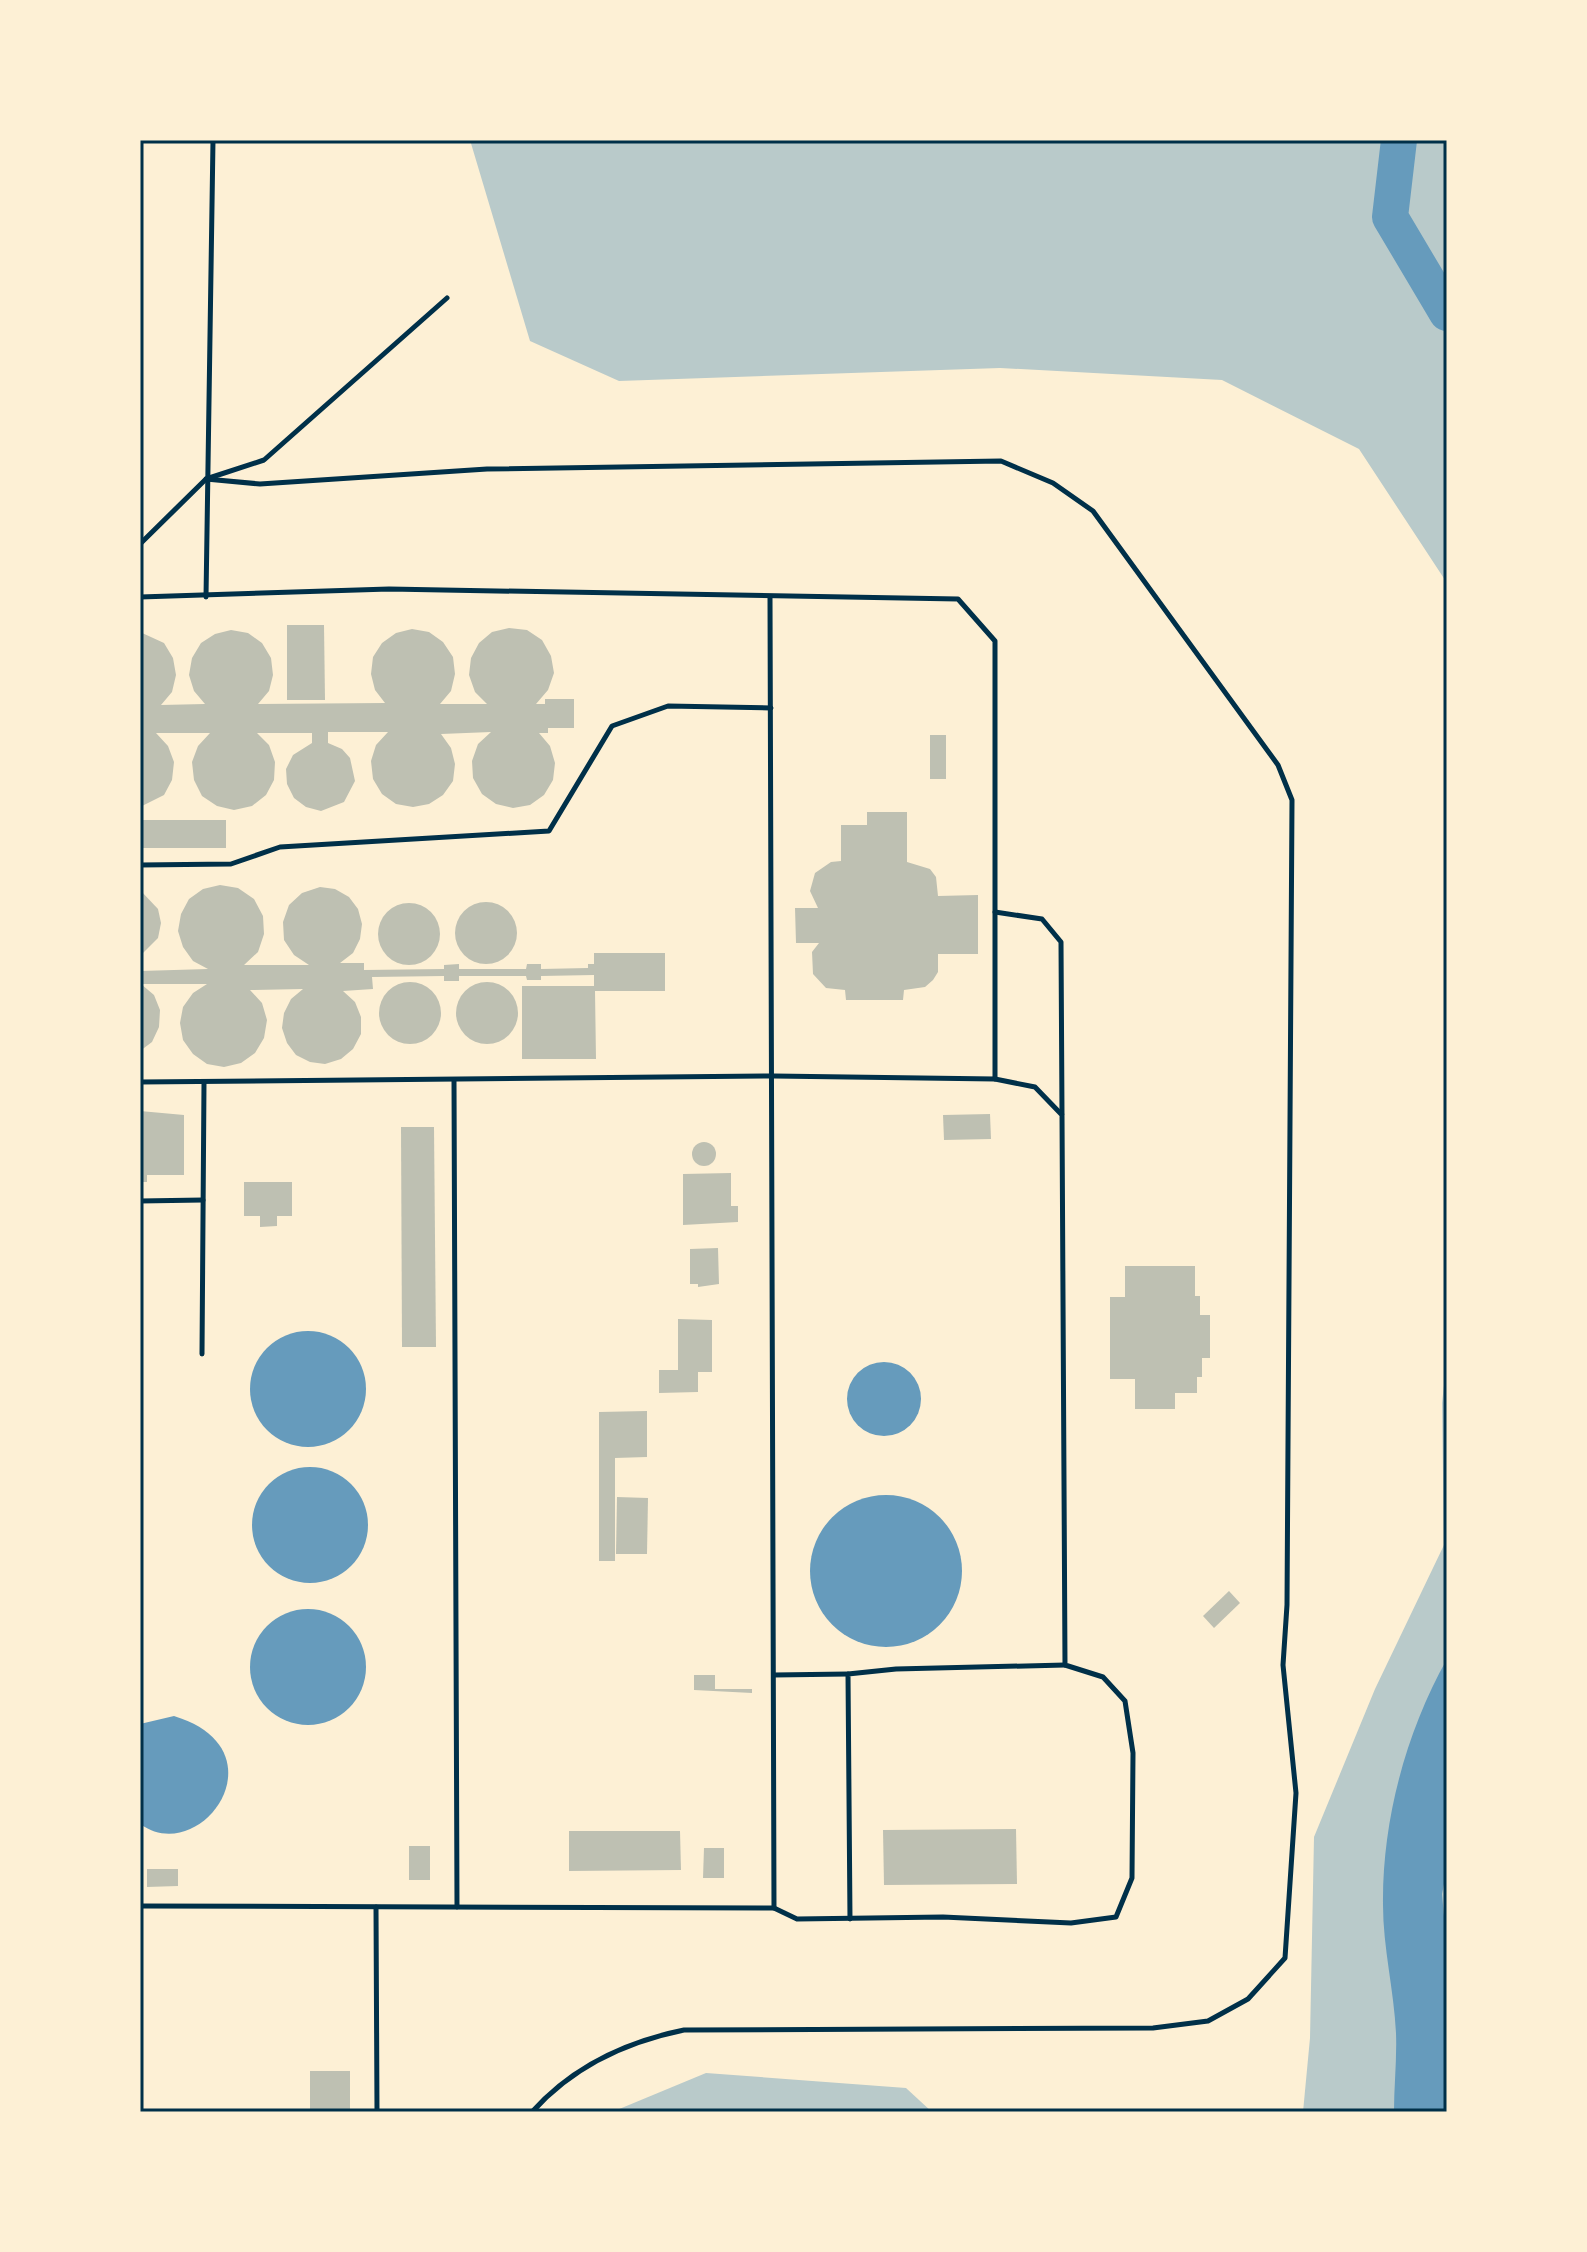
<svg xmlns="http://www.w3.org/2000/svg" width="1587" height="2252" font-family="Literata,serif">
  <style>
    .green { fill: #b9caca }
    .water { fill: #669bbc }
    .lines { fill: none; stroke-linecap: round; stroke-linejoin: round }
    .river { stroke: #669bbc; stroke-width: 36 }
    .building { fill: #bec0b2 }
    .service { stroke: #003049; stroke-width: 5 }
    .neatline { fill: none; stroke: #003049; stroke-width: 3 }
  </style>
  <rect width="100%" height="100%" fill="#fdf0d5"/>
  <g class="green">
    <path d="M 470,140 L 1447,140 L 1447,583 L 1359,449 L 1222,380 L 1000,368 L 619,381 L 530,341 Z"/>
    <path d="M 1447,1359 L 1447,2112 L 1303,2112 L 1310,2038 L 1314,1837 L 1375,1689 L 1444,1545 L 1442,1403 Z"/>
    <path d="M 706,2073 L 906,2088 L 932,2112 L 612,2112 Z"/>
  </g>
  <g class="water">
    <circle cx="308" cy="1389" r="58"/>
    <circle cx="884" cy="1399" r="37"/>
    <circle cx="310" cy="1525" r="58"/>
    <circle cx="886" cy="1571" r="76"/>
    <circle cx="308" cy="1667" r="58"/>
    <path d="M 1447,1659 L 1447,1869 L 1442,1894 L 1447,1950 L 1447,2112 L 1394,2112 C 1394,2086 1397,2059 1396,2033 C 1394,1990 1383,1948 1383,1905 C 1382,1821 1406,1732 1447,1659 Z"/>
    <path d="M 174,1716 C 285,1750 201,1868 140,1824 L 140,1724 Z"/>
  </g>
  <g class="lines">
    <path class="river" d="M 1399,140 L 1390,217 L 1447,313"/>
  </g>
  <g class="building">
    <path d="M 287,625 L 324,625 L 325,700 L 287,700 Z"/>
    <path d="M 509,628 L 527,630 L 542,640 L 551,656 L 554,673 L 548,690 L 536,704 L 545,704 L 545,699 L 574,699 L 574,728 L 548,728 L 548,733 L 539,733 L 550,746 L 555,763 L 553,780 L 544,795 L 530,805 L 513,808 L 496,804 L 482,794 L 473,778 L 472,761 L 478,744 L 491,732 L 441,734 L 451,748 L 455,764 L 453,781 L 443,795 L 429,804 L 413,807 L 396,804 L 382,794 L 373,779 L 371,761 L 376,745 L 388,732 L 328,732 L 328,743 L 342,749 L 350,758 L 355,781 L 344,802 L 321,811 L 306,807 L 294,798 L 287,784 L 286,769 L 293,755 L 312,743 L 312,733 L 257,733 L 269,745 L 275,762 L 274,780 L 266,795 L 252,806 L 234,810 L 217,806 L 202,796 L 194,780 L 192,762 L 198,746 L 210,733 L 156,733 L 168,746 L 174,762 L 172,780 L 164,795 L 140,807 L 140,632 L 164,643 L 173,658 L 176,675 L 172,692 L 161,705 L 205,704 L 194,691 L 189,675 L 192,658 L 201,643 L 215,634 L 231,630 L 248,633 L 262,643 L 271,658 L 273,675 L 269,691 L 258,704 L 385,703 L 375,690 L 371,674 L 373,657 L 382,643 L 396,633 L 412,629 L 429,632 L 443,642 L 453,657 L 455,674 L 451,691 L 440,704 L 487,704 L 475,692 L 469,675 L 471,658 L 479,643 L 492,632 Z"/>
    <rect x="930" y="735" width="16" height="44"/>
    <path d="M 867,812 L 907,812 L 907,862 L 930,869 L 936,877 L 938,896 L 978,895 L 978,954 L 938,954 L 938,972 L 933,980 L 925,987 L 904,990 L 903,1000 L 846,1000 L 845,990 L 826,988 L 813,974 L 812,952 L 819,943 L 796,943 L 795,908 L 818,908 L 810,891 L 815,873 L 831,862 L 841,861 L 841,825 L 867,825 Z"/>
    <rect x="140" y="820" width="86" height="28"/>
    <path d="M 220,885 L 238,888 L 254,899 L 263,916 L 264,934 L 258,952 L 244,965 L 309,965 L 294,955 L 284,940 L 283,922 L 289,905 L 302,893 L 320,887 L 335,889 L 349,897 L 358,909 L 362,924 L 360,939 L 353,953 L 340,963 L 364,963 L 364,970 L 444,969 L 444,965 L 459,964 L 459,969 L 526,969 L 527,964 L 541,964 L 541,969 L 588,968 L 588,964 L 594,964 L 594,953 L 665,953 L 665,991 L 595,991 L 596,1059 L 522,1059 L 522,986 L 594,986 L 594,975 L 541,976 L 541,980 L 527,980 L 526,976 L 459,976 L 459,981 L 444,981 L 444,976 L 372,977 L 373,989 L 343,991 L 355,1002 L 361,1017 L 361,1034 L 353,1049 L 341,1059 L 325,1064 L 310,1062 L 296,1055 L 287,1043 L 282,1028 L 284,1013 L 291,999 L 303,989 L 250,990 L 262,1003 L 267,1020 L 264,1038 L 255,1053 L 241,1063 L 224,1067 L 207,1064 L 193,1054 L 183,1040 L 180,1023 L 183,1007 L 193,993 L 207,984 L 141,984 L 154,995 L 160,1010 L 159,1027 L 152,1042 L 140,1051 L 140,971 L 208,969 L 193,961 L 183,947 L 178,931 L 181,914 L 189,899 L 203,889 Z"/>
    <path d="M 140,890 L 158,909 L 161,923 L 158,938 L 140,956 Z"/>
    <circle cx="486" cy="933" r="31"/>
    <circle cx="409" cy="934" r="31"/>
    <circle cx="410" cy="1013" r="31"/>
    <circle cx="487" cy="1013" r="31"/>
    <path d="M 140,1111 L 184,1115 L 184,1175 L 147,1175 L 147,1182 L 140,1182 Z"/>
    <path d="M 990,1114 L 991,1139 L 944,1140 L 943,1115 Z"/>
    <path d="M 401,1127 L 434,1127 L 436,1347 L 402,1347 Z"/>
    <circle cx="704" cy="1154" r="12"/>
    <path d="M 731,1173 L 731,1206 L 738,1206 L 738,1222 L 683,1225 L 683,1174 Z"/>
    <path d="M 244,1182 L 292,1182 L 292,1216 L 277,1216 L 277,1226 L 260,1227 L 260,1216 L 244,1216 Z"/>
    <path d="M 718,1248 L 719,1284 L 698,1287 L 698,1284 L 690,1284 L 690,1249 Z"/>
    <path d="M 1125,1266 L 1195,1266 L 1195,1296 L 1200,1296 L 1200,1315 L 1210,1315 L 1210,1358 L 1202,1358 L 1202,1377 L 1197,1377 L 1197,1393 L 1175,1393 L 1175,1409 L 1135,1409 L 1135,1379 L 1110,1379 L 1110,1297 L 1125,1297 Z"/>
    <path d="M 678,1319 L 712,1320 L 712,1372 L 698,1372 L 698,1392 L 659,1393 L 659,1370 L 678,1370 Z"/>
    <path d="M 647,1411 L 647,1457 L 615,1458 L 615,1561 L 599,1561 L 599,1412 Z"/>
    <path d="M 617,1497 L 648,1498 L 647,1554 L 616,1554 Z"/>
    <path d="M 1229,1591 L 1240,1603 L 1214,1628 L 1203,1616 Z"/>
    <path d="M 694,1675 L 715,1675 L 715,1689 L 752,1689 L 752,1693 L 694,1690 Z"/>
    <path d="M 1016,1829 L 1017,1884 L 884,1885 L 883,1830 Z"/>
    <path d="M 569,1831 L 680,1831 L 681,1870 L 569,1871 Z"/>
    <rect x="409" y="1846" width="21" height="34"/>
    <path d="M 704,1848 L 724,1848 L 724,1878 L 703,1878 Z"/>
    <path d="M 147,1869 L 178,1869 L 178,1886 L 147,1887 Z"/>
    <rect x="310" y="2071" width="40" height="41"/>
  </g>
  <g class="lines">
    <g class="service">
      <path d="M 206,479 L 260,484 L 487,469 L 1001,461 L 1053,483 L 1093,511 L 1278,765 L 1292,800 L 1287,1605 L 1283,1665 L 1296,1793 L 1285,1958 L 1248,1999 L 1208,2021 L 1153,2028 L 684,2030 C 625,2042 573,2066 532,2112"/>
      <path d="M 140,544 L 206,479 L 264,460 L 447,298"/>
      <path d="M 140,597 L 389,589 L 958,599 L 995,641 L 995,1079 L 774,1076 L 140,1082"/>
      <path d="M 206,597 L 213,140"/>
      <path d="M 140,865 L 231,864 L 280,847 L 549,831 L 612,726 L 668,706 L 771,708"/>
      <path d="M 995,912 L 1042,919 L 1061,942 L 1062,1114"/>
      <path d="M 454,1080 L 457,1907"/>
      <path d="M 140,1201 L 203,1200"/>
      <path d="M 202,1354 L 204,1083"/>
      <path d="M 774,1675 L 848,1674"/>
      <path d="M 140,1906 L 774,1908 L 770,597"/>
      <path d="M 376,1907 L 377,2112"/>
      <path d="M 774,1908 L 797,1919 L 943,1917 L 1071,1923 L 1116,1917 L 1132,1878 L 1133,1753 L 1125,1701 L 1103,1677 L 1065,1665 L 1062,1115 L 1035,1087 L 995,1079"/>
      <path d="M 850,1919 L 848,1674 L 896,1669 L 1065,1665"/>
    </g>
  </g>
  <rect width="1587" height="2252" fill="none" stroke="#fdf0d5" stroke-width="284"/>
  <rect x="142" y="142" width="1303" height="1968" class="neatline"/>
</svg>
